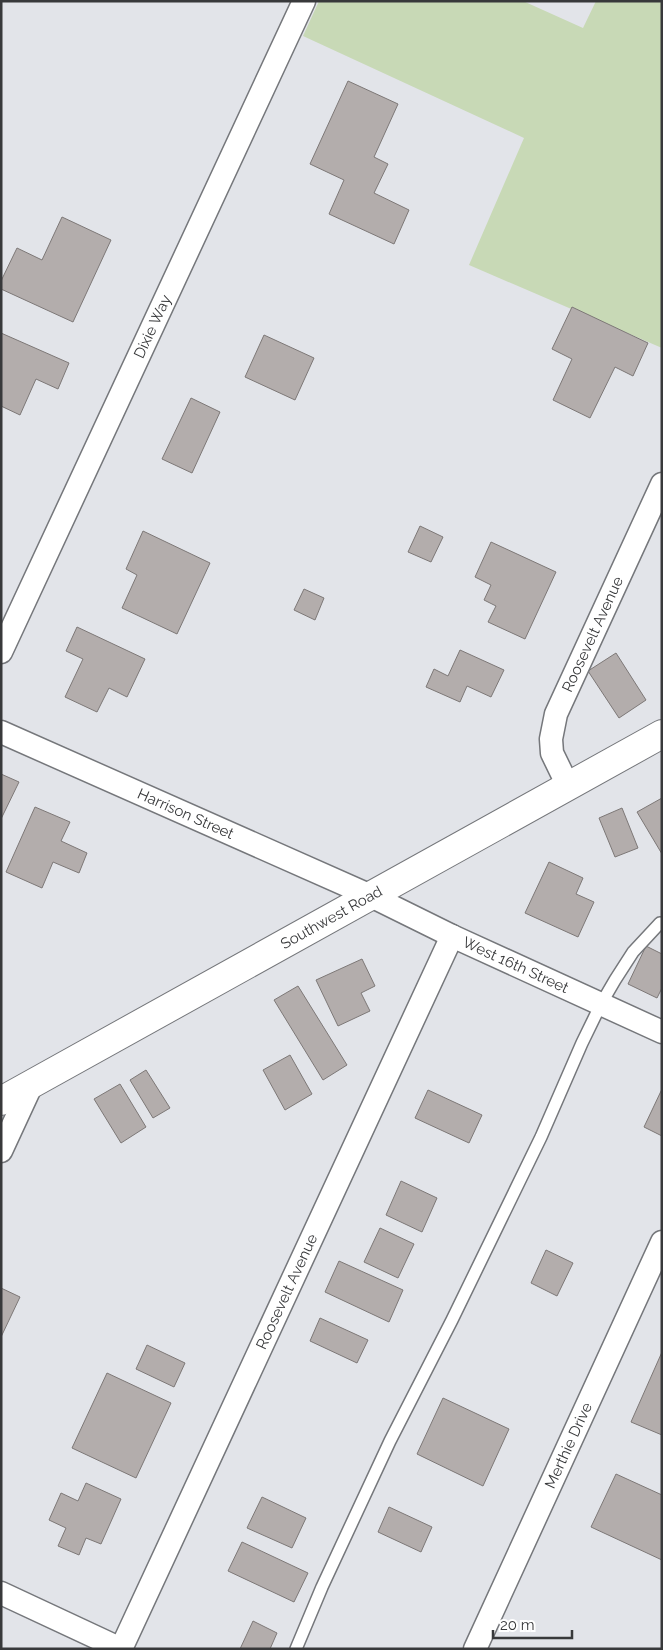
<svg xmlns="http://www.w3.org/2000/svg" width="663" height="1650" font-family="Raleway,sans-serif">
  <style>
    .green { fill: #c8d9b6 }
    .building { fill: #b3adac; stroke: #7d7877 }
    .lines { fill: none; stroke-linecap: round; stroke-linejoin: round }
    .service-casing { stroke: #75777b; stroke-width: 14 }
    .minor-casing { stroke: #75777b; stroke-width: 25 }
    .tertiary-casing { stroke: #75777b; stroke-width: 30 }
    .service { stroke: #fff; stroke-width: 11 }
    .minor { stroke: #fff; stroke-width: 22 }
    .tertiary { stroke: #fff; stroke-width: 28 }
    .labels { text-anchor: middle; dominant-baseline: central; stroke-width: 5; stroke-linejoin: round; paint-order: stroke }
    .street-label { font-size: 15px; fill: #38393b; stroke: #fff }
  </style>
  <rect width="100%" height="100%" fill="#e2e4e9"/>
  <path class="green" d="M 319,1 L 523,1 L 583,28 L 596,1 L 662,1 L 662,348 L 469,265 L 524,138 L 303,36 Z"/>
  <g class="building">
    <path d="M 348,81 L 398,104 L 374,157 L 388,164 L 374,193 L 409,210 L 394,244 L 329,214 L 344,180 L 310,164 Z"/>
    <path d="M 62,217 L 111,240 L 73,322 L 1,289 L 1,281 L 17,248 L 42,260 Z"/>
    <path d="M 572,307 L 648,343 L 633,376 L 615,367 L 590,418 L 553,400 L 572,359 L 552,349 Z"/>
    <path d="M 1,333 L 69,363 L 58,389 L 36,379 L 20,415 L 1,406 Z"/>
    <path d="M 264,335 L 314,358 L 295,400 L 245,377 Z"/>
    <path d="M 191,398 L 220,412 L 192,473 L 162,459 Z"/>
    <path d="M 420,526 L 443,537 L 431,562 L 408,552 Z"/>
    <path d="M 143,531 L 210,563 L 177,634 L 122,608 L 137,575 L 126,569 Z"/>
    <path d="M 491,542 L 556,572 L 525,639 L 488,622 L 496,606 L 484,600 L 491,585 L 475,577 Z"/>
    <path d="M 304,589 L 324,598 L 315,620 L 294,610 Z"/>
    <path d="M 77,627 L 145,659 L 127,697 L 109,688 L 97,712 L 65,697 L 83,659 L 66,651 Z"/>
    <path d="M 460,650 L 504,670 L 491,697 L 467,686 L 460,702 L 426,687 L 434,669 L 448,676 Z"/>
    <path d="M 616,653 L 646,700 L 619,718 L 588,671 Z"/>
    <path d="M 1,774 L 19,782 L 1,819 Z"/>
    <path d="M 662,798 L 662,854 L 637,812 Z"/>
    <path d="M 35,807 L 70,822 L 61,841 L 87,853 L 79,873 L 53,862 L 42,888 L 6,872 Z"/>
    <path d="M 622,808 L 638,848 L 615,857 L 599,818 Z"/>
    <path d="M 549,862 L 583,878 L 576,894 L 594,902 L 578,937 L 525,913 Z"/>
    <path d="M 646,946 L 662,954 L 662,988 L 657,998 L 628,984 Z"/>
    <path d="M 362,959 L 375,986 L 361,993 L 370,1011 L 338,1026 L 316,980 Z"/>
    <path d="M 298,986 L 347,1065 L 323,1080 L 274,1000 Z"/>
    <path d="M 290,1055 L 312,1094 L 285,1110 L 263,1070 Z"/>
    <path d="M 146,1070 L 170,1108 L 153,1118 L 130,1080 Z"/>
    <path d="M 120,1084 L 146,1127 L 121,1143 L 94,1099 Z"/>
    <path d="M 662,1089 L 662,1136 L 644,1127 Z"/>
    <path d="M 428,1090 L 482,1115 L 469,1143 L 415,1118 Z"/>
    <path d="M 401,1181 L 437,1198 L 422,1232 L 386,1215 Z"/>
    <path d="M 380,1228 L 414,1244 L 398,1278 L 364,1262 Z"/>
    <path d="M 546,1250 L 573,1263 L 557,1296 L 531,1283 Z"/>
    <path d="M 339,1261 L 403,1290 L 389,1322 L 325,1292 Z"/>
    <path d="M 1,1288 L 20,1297 L 1,1337 Z"/>
    <path d="M 320,1318 L 368,1340 L 357,1363 L 310,1341 Z"/>
    <path d="M 147,1345 L 185,1363 L 174,1387 L 136,1369 Z"/>
    <path d="M 662,1352 L 662,1435 L 631,1422 Z"/>
    <path d="M 107,1373 L 171,1403 L 136,1478 L 72,1448 Z"/>
    <path d="M 443,1398 L 509,1429 L 483,1486 L 417,1454 Z"/>
    <path d="M 616,1474 L 662,1495 L 662,1560 L 591,1527 Z"/>
    <path d="M 86,1483 L 121,1499 L 101,1544 L 86,1538 L 79,1555 L 58,1546 L 66,1528 L 49,1520 L 61,1493 L 78,1501 Z"/>
    <path d="M 262,1497 L 306,1518 L 292,1548 L 247,1528 Z"/>
    <path d="M 389,1507 L 432,1527 L 421,1552 L 378,1532 Z"/>
    <path d="M 242,1542 L 308,1573 L 294,1602 L 228,1571 Z"/>
    <path d="M 253,1621 L 277,1633 L 270,1649 L 240,1649 Z"/>
  </g>
  <g class="lines">
    <g class="service-casing">
      <path id="service" d="M 296,1649 L 322,1587 L 390,1441 L 452,1320 L 541,1137 L 582,1043 L 601,1004 L 615,980 L 633,952 L 660,923"/>
    </g>
    <g class="minor-casing">
      <g id="minor">
        <path id="s1" d="M 1,652 L 304,1"/>
        <path id="s2" d="M 1,732 L 371,896 L 452,936 L 662,1032"/>
        <path id="s3" d="M 568,786 L 552,753 L 551,739 L 556,714 L 662,484"/>
        <path d="M 1,1151 L 32,1084"/>
        <path d="M 1,1593 L 121,1649"/>
        <path id="s4" d="M 121,1649 L 452,936"/>
        <path id="s5" d="M 475,1649 L 662,1242"/>
      </g>
    </g>
    <g class="tertiary-casing">
      <g id="tertiary">
        <path id="s6" d="M 1,1101 L 662,734"/>
      </g>
    </g>
    <use href="#service" class="service"/>
    <use href="#minor" class="minor"/>
    <use href="#tertiary" class="tertiary"/>
  </g>
  <g class="labels">
    <g class="street-label">
      <text stroke="none"><textPath href="#s1" startOffset="359">Dixie Way</textPath></text>
      <text stroke="none"><textPath href="#s3" startOffset="164">Roosevelt Avenue</textPath></text>
      <text stroke="none"><textPath href="#s2" startOffset="202">Harrison Street</textPath></text>
      <text stroke="none"><textPath href="#s6" startOffset="378">Southwest Road</textPath></text>
      <text stroke="none"><textPath href="#s2" startOffset="565">West 16th Street</textPath></text>
      <text stroke="none"><textPath href="#s4" startOffset="394">Roosevelt Avenue</textPath></text>
      <text stroke="none"><textPath href="#s5" startOffset="224">Merthie Drive</textPath></text>
    </g>
  </g>
  <rect width="663" height="1650" fill="none" stroke="#38393b" stroke-width="5"/>
  <path d="M493 1630v8h79v-8" fill="none" stroke="#38393b" stroke-width="2.5"/>
  <text x="500" y="1630" font-size="15" fill="#38393b" stroke="#ffffff" stroke-width="4" paint-order="stroke">20 m</text>
</svg>
